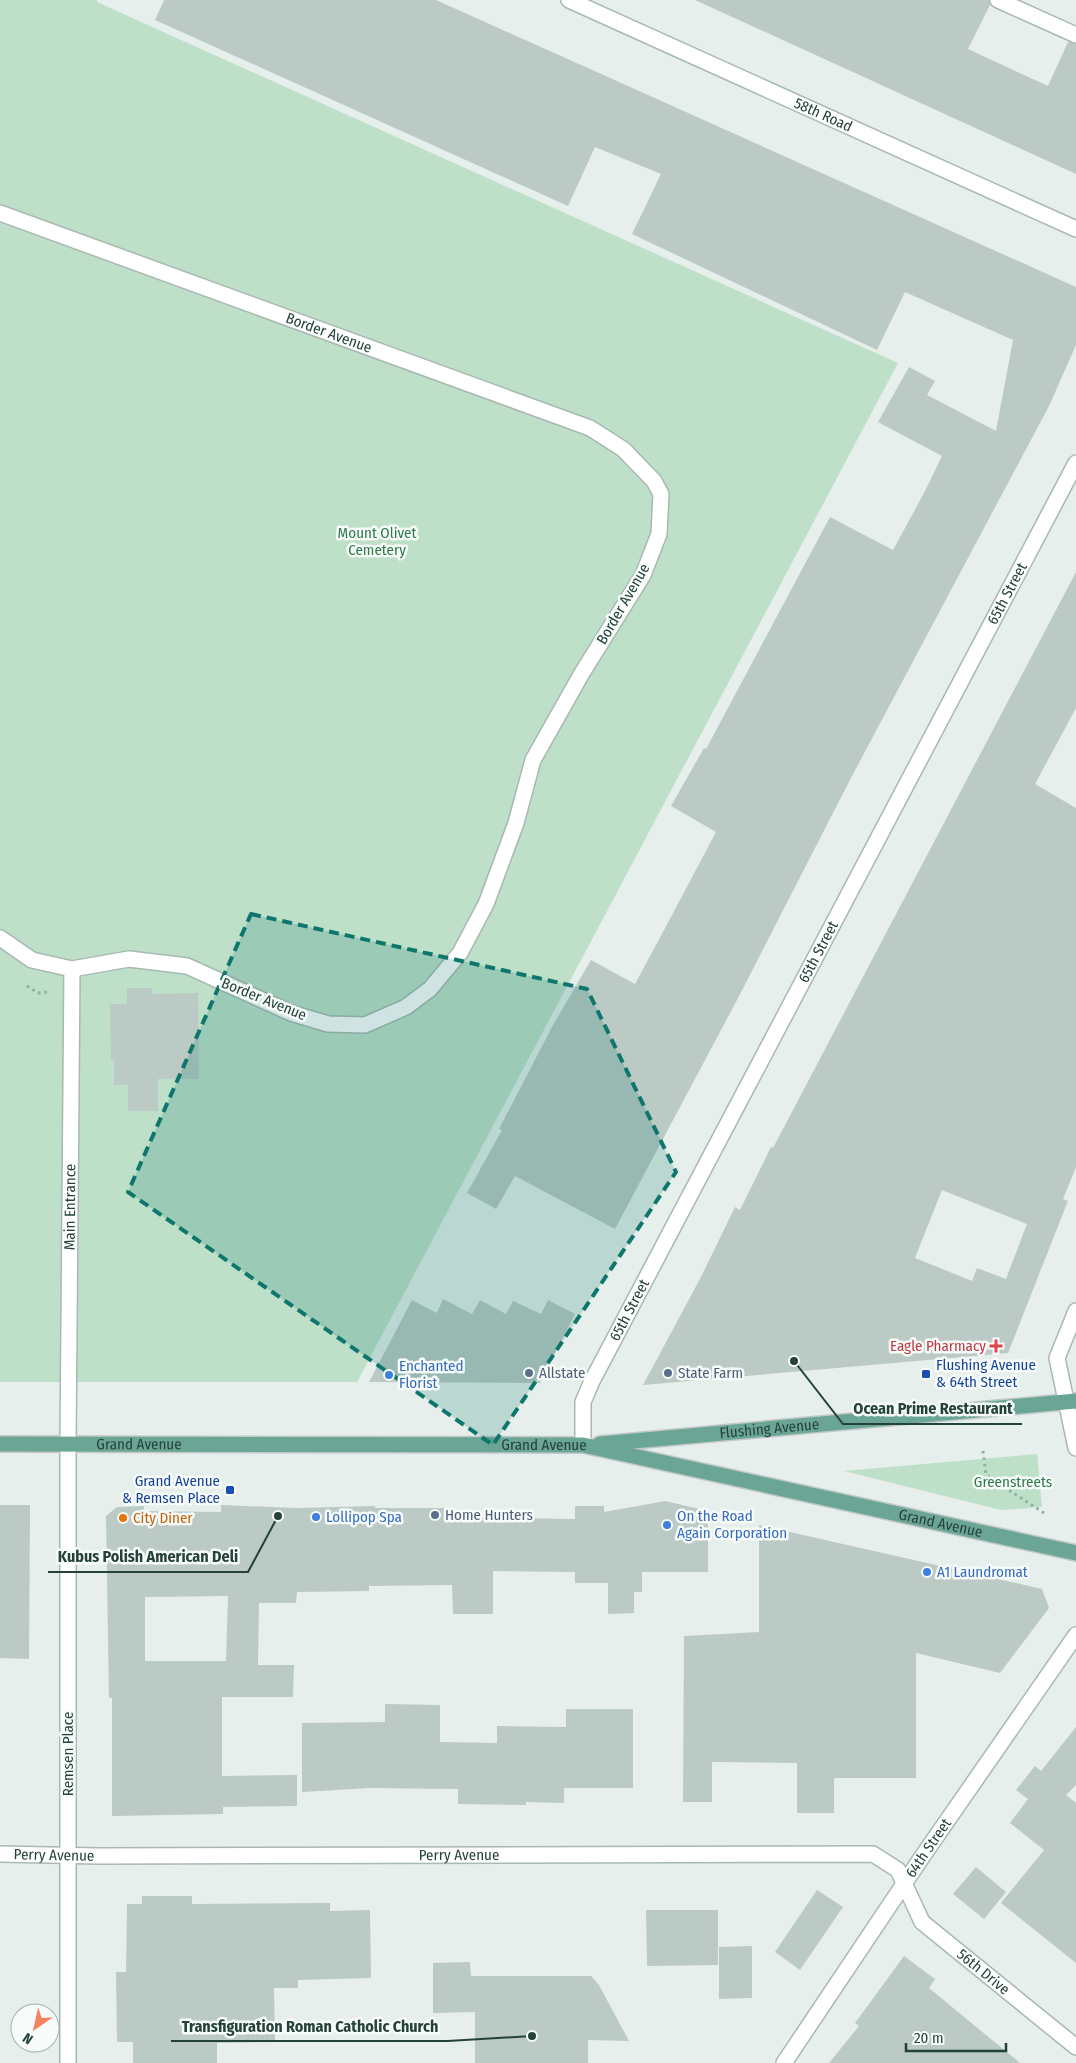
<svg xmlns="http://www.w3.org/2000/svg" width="1076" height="2063" font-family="'Fira Sans Condensed',sans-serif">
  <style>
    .green { fill: #bfe0c8 }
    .building { fill: #bbcac4; fill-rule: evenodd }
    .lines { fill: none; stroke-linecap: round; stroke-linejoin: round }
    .minor-casing { stroke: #a8b8b2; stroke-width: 18 }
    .major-casing { stroke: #c2cac8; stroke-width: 18 }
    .path { stroke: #86b3a5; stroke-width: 3; stroke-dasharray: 2.5 4; stroke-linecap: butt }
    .minor { stroke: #fff; stroke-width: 15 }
    .major { stroke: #6aa596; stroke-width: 15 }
    .marked { fill: #0f766e; fill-opacity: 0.2; stroke: #0f766e; stroke-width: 4; stroke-dasharray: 10 6; stroke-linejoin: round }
    .health-dot { fill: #e0444e; stroke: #f7fbf9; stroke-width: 2 }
    .service-dot { fill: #5c6f8a; stroke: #f7fbf9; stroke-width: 2 }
    .transit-dot { fill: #1a4fb4; stroke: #f7fbf9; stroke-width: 2 }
    .shop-dot { fill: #3f7fe0; stroke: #f7fbf9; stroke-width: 2 }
    .food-dot { fill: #e8710a; stroke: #f7fbf9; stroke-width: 2 }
    .labels { text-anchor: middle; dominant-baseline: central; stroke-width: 5; stroke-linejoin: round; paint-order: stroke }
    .street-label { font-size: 15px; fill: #24423a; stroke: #f7fbf9 }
    .park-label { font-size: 15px; fill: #2d7a4b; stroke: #f7fbf9 }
    .health-label { font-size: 15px; fill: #be3a42; stroke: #f7fbf9; text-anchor: end }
    .transit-label { font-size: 15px; fill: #164399; stroke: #f7fbf9; text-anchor: start }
    .shop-label { font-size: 15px; fill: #366cbe; stroke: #f7fbf9; text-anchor: start }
    .service-label { font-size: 15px; fill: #4e5e75; stroke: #f7fbf9; text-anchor: start }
    .food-label { font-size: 15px; fill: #c56008; stroke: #f7fbf9; text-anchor: start }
    .leader { fill: none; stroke: #24423a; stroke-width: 2 }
    .callout-dot { fill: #24423a; stroke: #f7fbf9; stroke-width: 2 }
    .callout-label { font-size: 16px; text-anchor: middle; font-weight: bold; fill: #24423a; stroke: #f7fbf9; stroke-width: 5; stroke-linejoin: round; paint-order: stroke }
  </style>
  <rect width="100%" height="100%" fill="#e6efeb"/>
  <g class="green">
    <path d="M 0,0 L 97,0 L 97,2 L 898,363 L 357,1382 L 0,1382 Z"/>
    <path d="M 1037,1454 L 1042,1507 L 1001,1510 L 844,1471 Z"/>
  </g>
  <g class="building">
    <path d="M 164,0 L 436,0 L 1076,287 L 1076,345 L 1049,406 L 852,776 L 737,1000 L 615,1229 L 515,1176 L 496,1209 L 467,1193 L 502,1130 L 499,1129 L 552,1027 L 591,960 L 635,984 L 663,932 L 716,832 L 671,806 L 704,748 L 706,749 L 830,517 L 893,550 L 924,493 L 942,456 L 878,422 L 909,367 L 935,381 L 927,395 L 996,431 L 1013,340 L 905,292 L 877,350 L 632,234 L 661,174 L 595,147 L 568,206 L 155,20 Z"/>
    <path d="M 695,0 L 989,0 L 990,5 L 968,49 L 1048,86 L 1068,42 L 1076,44 L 1076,174 Z"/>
    <path d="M 1076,572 L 1076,708 L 1035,784 L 1076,808 L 1076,1167 L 1063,1199 L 1068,1201 L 1008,1353 L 643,1385 L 701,1277 L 735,1207 L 740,1210 L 771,1147 L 773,1148 ZM 942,1190 L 1027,1224 L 1006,1279 L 977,1268 L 972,1281 L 915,1258 Z"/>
    <path d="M 127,988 L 152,988 L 152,994 L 198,993 L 199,1079 L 158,1079 L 158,1111 L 128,1111 L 128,1085 L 114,1085 L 114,1060 L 111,1060 L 110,1004 L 127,1004 Z"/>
    <path d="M 443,1299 L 472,1314 L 480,1300 L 506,1314 L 513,1301 L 541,1314 L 548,1300 L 575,1314 L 540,1383 L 369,1382 L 412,1300 L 437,1313 Z"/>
    <path d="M 665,1501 L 708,1511 L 708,1572 L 642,1572 L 642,1592 L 634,1592 L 634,1613 L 608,1614 L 608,1583 L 575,1583 L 575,1572 L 493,1571 L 493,1614 L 453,1614 L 452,1585 L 369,1586 L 369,1591 L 297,1592 L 296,1603 L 259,1603 L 258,1665 L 294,1665 L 293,1697 L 222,1697 L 222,1776 L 297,1775 L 297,1806 L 223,1807 L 223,1814 L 112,1816 L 112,1698 L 109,1698 L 106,1516 L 117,1507 L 144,1506 L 144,1511 L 221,1512 L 221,1505 L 297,1508 L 375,1506 L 375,1508 L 450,1508 L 450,1517 L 575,1519 L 575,1506 L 604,1506 L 604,1512 ZM 228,1596 L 226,1661 L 145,1661 L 145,1597 Z"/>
    <path d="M 0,1505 L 30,1505 L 29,1659 L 0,1658 Z"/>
    <path d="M 759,1525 L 1042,1589 L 1049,1608 L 1000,1673 L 916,1653 L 916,1778 L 834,1778 L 834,1813 L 797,1813 L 797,1763 L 712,1762 L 712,1802 L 683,1802 L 684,1636 L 759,1632 Z"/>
    <path d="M 385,1704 L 440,1705 L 440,1742 L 497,1743 L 497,1726 L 566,1727 L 566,1709 L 633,1709 L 633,1788 L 564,1788 L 564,1803 L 526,1802 L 526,1805 L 458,1804 L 458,1789 L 370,1788 L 302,1792 L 302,1723 L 385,1722 Z"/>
    <path d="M 1076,1727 L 1076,1785 L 1066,1795 L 1076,1803 L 1076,1963 L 1001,1903 L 1044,1850 L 1010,1823 L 1028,1799 L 1016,1790 L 1035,1766 L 1041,1771 Z"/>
    <path d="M 976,1867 L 1006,1892 L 984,1919 L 953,1894 Z"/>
    <path d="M 817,1890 L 843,1907 L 800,1970 L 775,1952 Z"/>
    <path d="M 142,1896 L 192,1896 L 192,1904 L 330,1903 L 330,1911 L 370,1910 L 371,1978 L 298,1980 L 298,1988 L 274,1988 L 275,2042 L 217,2043 L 217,2063 L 133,2063 L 133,2042 L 117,2042 L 116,1972 L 126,1972 L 127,1904 L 142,1904 Z"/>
    <path d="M 646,1910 L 718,1910 L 718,1965 L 647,1966 Z"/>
    <path d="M 752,1946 L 752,1998 L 719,1999 L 719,1947 Z"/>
    <path d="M 904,1956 L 935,1979 L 929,1988 L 1020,2063 L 829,2063 L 859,2026 L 855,2023 Z"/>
    <path d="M 470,1962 L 471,1976 L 591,1976 L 599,1985 L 629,2041 L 588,2040 L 588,2063 L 475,2063 L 475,2012 L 433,2013 L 433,1963 Z"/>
  </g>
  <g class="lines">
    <g class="minor-casing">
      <g id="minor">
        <path id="s1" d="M 569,0 L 1076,229"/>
        <path d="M 998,0 L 1076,35"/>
        <path id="s2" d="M 0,213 L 590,428 L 623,449 L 654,481 L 661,494 L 659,534 L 643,575 L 582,673 L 533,760 L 516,823 L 486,904 L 460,953 L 430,989 L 406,1007 L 365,1025 L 328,1024 L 291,1013 L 187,966 L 129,959 L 72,969 L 32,960 L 0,938"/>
        <path d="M 1076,1311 L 1057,1358 L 1076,1448"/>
        <path id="s3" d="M 583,1445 L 583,1402 L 592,1381 L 1076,463"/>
        <path id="s4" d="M 0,1854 L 99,1856 L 873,1854 L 898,1870 L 922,1922 L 1076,2047"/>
        <path id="s5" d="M 68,2063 L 68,1444 L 72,969"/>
        <path id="s6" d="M 784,2063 L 922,1857 L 1076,1635"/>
      </g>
    </g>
    <g class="major-casing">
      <g id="major">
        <path id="s7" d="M 0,1444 L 583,1445 L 1076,1553"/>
        <path id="s8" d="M 600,1444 L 1076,1401"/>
      </g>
    </g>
    <g class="path">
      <path d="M 27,986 L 38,993 L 47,992"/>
      <path d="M 983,1451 L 986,1475 L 1047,1515"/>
    </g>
    <use href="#minor" class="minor"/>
    <use href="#major" class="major"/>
  </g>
  <path class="marked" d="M 251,914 L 587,989 L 676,1172 L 493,1445 L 128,1192 Z"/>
  <path class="health-dot" d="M993.5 1338.5h5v5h5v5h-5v5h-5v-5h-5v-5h5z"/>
  <g class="service-dot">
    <circle cx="529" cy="1373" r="5"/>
    <circle cx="668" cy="1373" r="5"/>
    <circle cx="435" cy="1515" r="5"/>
  </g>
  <g class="transit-dot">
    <rect x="921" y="1369" width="10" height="10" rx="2.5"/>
    <rect x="225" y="1485" width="10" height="10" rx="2.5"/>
  </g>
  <g class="shop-dot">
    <circle cx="389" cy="1375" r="5"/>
    <circle cx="316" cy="1517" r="5"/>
    <circle cx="667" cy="1525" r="5"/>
    <circle cx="927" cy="1572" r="5"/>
  </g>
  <circle class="food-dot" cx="123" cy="1518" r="5"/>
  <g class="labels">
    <g class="street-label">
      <text stroke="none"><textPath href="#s1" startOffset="279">58th Road</textPath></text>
      <text stroke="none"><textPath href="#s2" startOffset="350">Border Avenue</textPath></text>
      <text stroke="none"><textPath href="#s3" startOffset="956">65th Street</textPath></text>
      <text transform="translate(623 604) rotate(-60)">Border Avenue</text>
      <text stroke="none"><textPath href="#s3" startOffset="551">65th Street</textPath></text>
      <text transform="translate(264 999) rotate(22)">Border Avenue</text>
      <text stroke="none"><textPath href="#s5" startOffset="856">Main Entrance</textPath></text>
      <text stroke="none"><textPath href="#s3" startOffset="146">65th Street</textPath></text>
      <text stroke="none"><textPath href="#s8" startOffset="170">Flushing Avenue</textPath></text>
      <text stroke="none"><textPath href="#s7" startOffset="139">Grand Avenue</textPath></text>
      <text stroke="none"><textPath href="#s7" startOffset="544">Grand Avenue</textPath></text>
      <text stroke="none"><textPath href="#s7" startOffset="949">Grand Avenue</textPath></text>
      <text transform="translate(68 1754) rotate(-90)">Remsen Place</text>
      <text stroke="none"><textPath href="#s6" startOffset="259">64th Street</textPath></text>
      <text stroke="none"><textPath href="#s4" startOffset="54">Perry Avenue</textPath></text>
      <text stroke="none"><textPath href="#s4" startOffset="459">Perry Avenue</textPath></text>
      <text stroke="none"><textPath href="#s4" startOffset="1039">56th Drive</textPath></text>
    </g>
    <g class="park-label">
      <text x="377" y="533">Mount Olivet<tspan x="377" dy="17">Cemetery</tspan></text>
      <text x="1013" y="1482">Greenstreets</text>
    </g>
    <g class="health-label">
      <text x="986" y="1346">Eagle Pharmacy</text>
    </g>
    <g class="transit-label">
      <text x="936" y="1365">Flushing Avenue<tspan x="936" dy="17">&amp; 64th Street</tspan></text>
      <text x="220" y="1481" text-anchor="end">Grand Avenue<tspan x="220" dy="17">&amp; Remsen Place</tspan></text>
    </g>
    <g class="shop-label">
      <text x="399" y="1366">Enchanted<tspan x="399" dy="17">Florist</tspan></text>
      <text x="677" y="1516">On the Road<tspan x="677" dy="17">Again Corporation</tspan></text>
      <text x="326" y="1517">Lollipop Spa</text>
      <text x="937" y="1572">A1 Laundromat</text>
    </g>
    <g class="service-label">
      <text x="539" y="1373">Allstate</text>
      <text x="678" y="1373">State Farm</text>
      <text x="445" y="1515">Home Hunters</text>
    </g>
    <g class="food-label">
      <text x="133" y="1518">City Diner</text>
    </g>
  </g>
  <path class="leader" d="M794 1361L843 1424H1022M278 1516L248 1572H48M532 2036L448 2041H171"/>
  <g class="callout-dot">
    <circle cx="794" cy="1361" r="5"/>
    <circle cx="278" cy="1516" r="5"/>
    <circle cx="532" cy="2036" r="5"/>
  </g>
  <g class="callout-label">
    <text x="933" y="1414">Ocean Prime Restaurant</text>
    <text x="148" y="1562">Kubus Polish American Deli</text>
    <text x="310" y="2032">Transfiguration Roman Catholic Church</text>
  </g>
  <g transform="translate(35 2028) rotate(214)"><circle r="24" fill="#f7fbf9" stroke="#a3b1ad"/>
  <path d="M0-4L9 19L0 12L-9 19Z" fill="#f4845f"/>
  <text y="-8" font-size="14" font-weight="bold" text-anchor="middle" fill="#24423a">N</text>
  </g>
  <path d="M906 2043v8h100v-8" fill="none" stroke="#24423a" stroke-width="2.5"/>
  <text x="914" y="2043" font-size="15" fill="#24423a" stroke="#f7fbf9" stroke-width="4" paint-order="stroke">20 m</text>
</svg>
